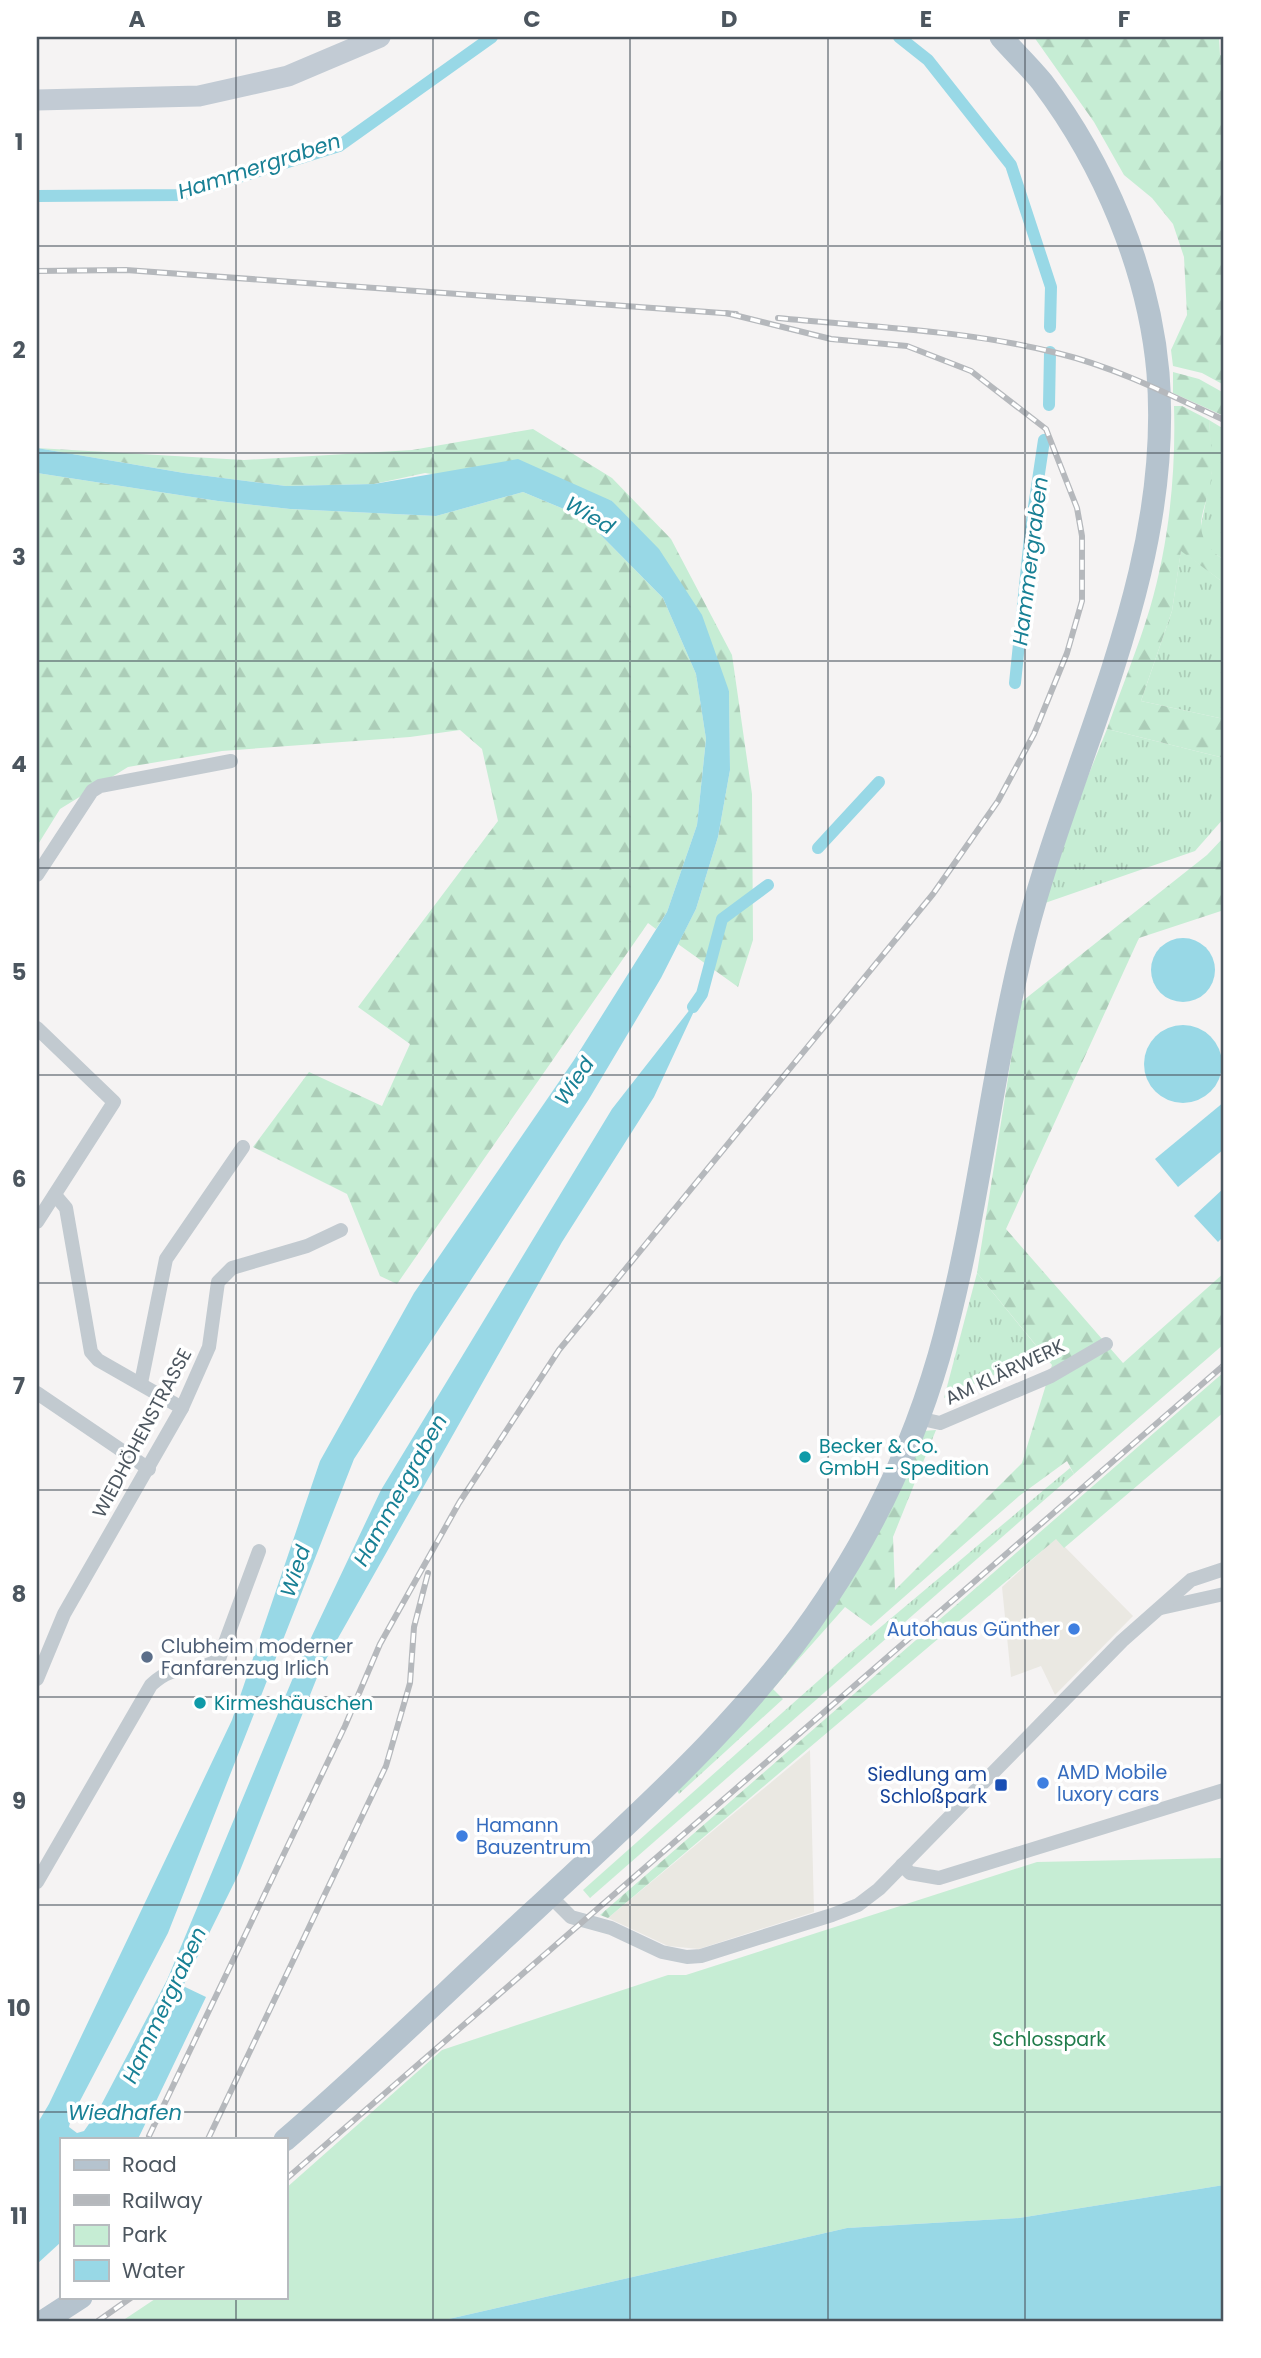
<svg xmlns="http://www.w3.org/2000/svg" width="1261" height="2358" font-family="Poppins,sans-serif">
  <style>
    .commercial { fill: #eae8e2 }
    .grass { fill: url(#grass-tufts) }
    .forest { fill: url(#forest-firs) }
    .green { fill: #c6edd4 }
    .water { fill: #98d8e6 }
    .lines { fill: none; stroke-linecap: round; stroke-linejoin: round }
    .canal { stroke: #98d8e6; stroke-width: 12 }
    .street { stroke: #c2cad0; stroke-width: 14 }
    .secondary { stroke: #c2cbd4; stroke-width: 21 }
    .primary { stroke: #b5c3ce; stroke-width: 23 }
    .rail-casing { stroke: #b5b8bc; stroke-width: 6 }
    .rail { stroke: #fff; stroke-width: 3.5; stroke-dasharray: 10; stroke-linecap: butt }
    .grid { fill: none; stroke: #4c565f; stroke-width: 2; stroke-opacity: 0.55 }
    .culture-dot { fill: #0f9aa8; stroke: #fff; stroke-width: 2.5 }
    .shop-dot { fill: #3f7fe0; stroke: #fff; stroke-width: 2.5 }
    .service-dot { fill: #5c6f8a; stroke: #fff; stroke-width: 2.5 }
    .transit-dot { fill: #1a4fb4; stroke: #fff; stroke-width: 2.5 }
    .labels { text-anchor: middle; dominant-baseline: central; stroke-width: 7; stroke-linejoin: round; paint-order: stroke }
    .street-label { font-size: 19px; fill: #4c565f; stroke: #fff }
    .culture-label { font-size: 19px; fill: #0d838f; stroke: #fff; text-anchor: start }
    .shop-label { font-size: 19px; fill: #366cbe; stroke: #fff; text-anchor: start }
    .service-label { font-size: 19px; fill: #4e5e75; stroke: #fff; text-anchor: start }
    .transit-label { font-size: 19px; fill: #164399; stroke: #fff; text-anchor: end }
    .park-label { font-size: 19px; fill: #207c4b; stroke: #fff }
    .water-label { font-size: 21px; font-style: italic; fill: #188095; stroke: #fff }
    .neatline { fill: none; stroke: #4c565f; stroke-width: 2.5 }
    .grid-label { font-size: 23px; text-anchor: middle; font-weight: bold; fill: #4c565f }
  </style>
  <defs>
    <pattern id="grass-tufts" width="24" height="20" patternUnits="userSpaceOnUse" patternTransform="scale(1.75)"><rect width="24" height="20" fill="#c6edd4"/><path d="M3 7l-1-3M5 7V3M7 7l1-3M15 17l-1-3M17 17v-4M19 17l1-3" fill="none" stroke="#accdb8"/></pattern>
    <pattern id="forest-firs" width="22" height="20" patternUnits="userSpaceOnUse" patternTransform="scale(1.75)"><rect width="22" height="20" fill="#c6edd4"/><path d="M5 1l3.5 6h-7zM16 11l3.5 6h-7z" fill="#accdb8"/></pattern>
  </defs>
  <rect width="100%" height="100%" fill="#f5f3f3"/>
  <g class="commercial">
    <path d="M 1056,1538 L 1133,1616 L 1055,1695 L 1041,1666 L 1011,1677 L 1002,1587 Z"/>
    <path d="M 810,1750 L 814,1912 L 699,1949 L 668,1946 L 608,1918 Z"/>
  </g>
  <g class="grass">
    <path d="M 1209,420 L 1224,429 L 1224,560 L 1207,548 L 1200,531 L 1212,470 Z"/>
    <path d="M 1181,550 L 1224,583 L 1224,719 L 1141,701 L 1172,611 Z"/>
    <path d="M 1107,729 L 1224,758 L 1224,818 L 1195,851 L 1045,903 L 1080,796 Z"/>
    <path d="M 977,1273 L 1042,1353 L 944,1398 Z"/>
    <path d="M 1070,1468 L 1074,1474 L 590,1898 L 583,1890 L 845,1657 Z"/>
    <path d="M 793,1656 L 797,1661 L 773,1689 L 783,1699 L 679,1794 L 676,1789 Z"/>
  </g>
  <g class="forest">
    <path d="M 1034,37 L 1219,37 L 1220,55 L 1224,56 L 1224,385 L 1202,373 L 1173,366 L 1171,350 L 1187,315 L 1184,257 L 1173,224 L 1152,198 L 1124,175 L 1094,122 Z"/>
    <path d="M 1173,372 L 1199,379 L 1224,393 L 1224,416 L 1173,393 Z"/>
    <path d="M 1174,406 L 1182,406 L 1209,420 C 1210,436 1213,454 1212,471 C 1209,511 1183,531 1224,560 L 1224,583 L 1181,551 L 1172,611 L 1141,701 L 1224,719 L 1224,758 L 1107,729 C 1121,689 1138,648 1150,608 C 1169,543 1176,473 1174,406 Z"/>
    <path d="M 533,429 L 612,478 L 671,539 L 732,655 L 752,794 L 753,940 L 738,987 L 678,944 L 696,909 L 718,837 L 730,770 L 729,691 L 612,501 L 425,473 L 374,484 L 286,486 L 184,473 L 37,448 L 244,460 L 412,450 Z"/>
    <path d="M 37,473 L 218,501 L 290,509 L 436,516 L 523,492 L 583,517 L 663,598 L 696,674 L 706,739 L 697,825 L 667,912 L 656,929 L 648,923 L 397,1284 L 380,1276 L 347,1194 L 253,1147 L 309,1072 L 382,1106 L 410,1044 L 358,1007 L 498,821 L 482,749 L 460,730 L 410,737 L 222,751 L 128,767 L 60,809 L 37,846 Z"/>
    <path d="M 1224,837 L 1224,910 L 1139,938 L 1006,1229 L 1123,1363 L 1224,1273 L 1224,1344 L 1074,1474 L 1067,1461 L 1019,1496 L 871,1626 L 845,1607 L 797,1661 L 793,1656 L 923,1431 L 936,1430 L 893,1537 L 895,1590 L 1022,1463 L 1052,1365 L 977,1273 L 1020,1003 L 1207,855 Z"/>
    <path d="M 1224,1372 L 1224,1412 L 1064,1548 L 1056,1539 L 608,1918 L 600,1915 Z"/>
  </g>
  <path class="green" d="M 1224,1858 L 1224,2185 L 1019,2218 L 847,2228 L 440,2321 L 122,2321 L 158,2297 L 285,2297 L 285,2189 L 442,2050 L 668,1975 L 686,1975 L 1037,1862 Z"/>
  <g class="water">
    <path d="M 37,448 L 184,473 L 286,486 L 374,484 L 518,459 L 612,501 L 659,549 L 702,615 L 729,691 L 730,770 L 718,837 L 696,909 L 661,978 L 589,1099 L 354,1459 L 168,1933 L 71,2118 L 69,2127 L 77,2133 L 84,2131 L 98,2111 L 167,1980 L 300,1661 L 381,1490 L 612,1109 L 702,994 L 654,1097 L 562,1242 L 320,1670 L 239,1873 L 183,1986 L 206,1997 L 138,2139 L 61,2139 L 61,2242 L 37,2264 L 37,2124 L 49,2104 L 232,1720 L 320,1461 L 414,1293 L 574,1060 L 667,912 L 697,825 L 706,739 L 696,674 L 663,598 L 583,517 L 523,492 L 436,516 L 290,509 L 218,501 L 37,473 Z"/>
    <circle cx="1183" cy="970" r="32"/>
    <circle cx="1183" cy="1064" r="39"/>
    <path d="M 1224,1102 L 1224,1149 L 1178,1187 L 1155,1159 Z"/>
    <path d="M 1224,1188 L 1224,1236 L 1218,1242 L 1194,1216 Z"/>
    <path d="M 1224,2185 L 1224,2321 L 440,2321 L 847,2228 L 1019,2218 Z"/>
  </g>
  <g class="lines">
    <g class="canal">
      <path d="M 899,37 L 928,60 L 1011,165 L 1051,287 L 1050,327"/>
      <path d="M 37,196 L 181,195 L 339,146 L 492,37"/>
      <path d="M 1049,405 L 1050,352"/>
      <path d="M 1015,683 L 1031,527 L 1044,440"/>
      <path d="M 818,848 L 879,782"/>
      <path d="M 693,1007 L 702,994 L 722,919 L 768,885"/>
    </g>
    <g class="street">
      <path d="M 37,875 L 92,791 L 100,786 L 231,761"/>
      <path d="M 37,1028 L 114,1102 L 37,1222"/>
      <path d="M 55,1195 L 66,1208 L 91,1352 L 98,1360 L 182,1408"/>
      <path d="M 141,1383 L 166,1259 L 243,1147"/>
      <path d="M 37,1393 L 149,1469"/>
      <path d="M 918,1418 L 940,1423 L 1051,1376 L 1106,1344"/>
      <path d="M 1161,1608 L 1224,1594"/>
      <path d="M 37,1679 L 64,1614 L 182,1408 L 209,1347 L 218,1282 L 232,1268 L 307,1246 L 341,1230"/>
      <path d="M 902,1865 L 910,1873 L 939,1878 L 1224,1790"/>
      <path d="M 37,1882 L 151,1685 C 177,1660 192,1677 219,1659 L 259,1551"/>
      <path d="M 550,1896 L 571,1917 L 611,1928 L 662,1952 L 687,1957 L 701,1956 L 832,1915 L 858,1905 L 879,1889 L 1122,1641 L 1191,1580 L 1224,1569"/>
    </g>
    <path class="secondary" d="M 37,100 L 199,96 L 288,76 L 380,37"/>
    <g class="primary">
      <path d="M 285,2140 C 371,2066 452,1986 536,1909 C 640,1812 748,1718 827,1598 C 876,1524 914,1442 939,1356 C 978,1219 990,1076 1025,938 C 1073,750 1174,573 1158,373 C 1149,270 1104,164 1042,82 C 1029,66 1014,52 1001,37"/>
      <path d="M 44,2321 L 81,2297"/>
    </g>
    <g class="rail-casing">
      <g id="rail">
        <path d="M 37,271 L 126,270 L 736,314"/>
        <path d="M 778,318 C 871,327 966,330 1057,353 C 1115,367 1170,395 1224,420"/>
        <path d="M 149,2136 L 345,1726 L 380,1644 L 459,1503 L 559,1350 L 933,894 L 998,801 L 1034,734 L 1067,653 L 1082,601 L 1082,536 L 1077,508 L 1046,429 L 971,371 L 907,346 L 831,339 L 726,313"/>
        <path d="M 208,2139 L 386,1766 L 410,1683 L 414,1627 L 428,1573"/>
        <path d="M 285,2180 L 1224,1365"/>
        <path d="M 98,2321 L 132,2297"/>
      </g>
    </g>
    <use href="#rail" class="rail"/>
  </g>
  <path class="grid" d="M 236,37 L 236,2139M 433,37 L 433,2321M 630,37 L 630,2321M 828,37 L 828,2321M 1025,37 L 1025,2321M 37,246 L 1224,246M 37,453 L 1224,453M 37,661 L 1224,661M 37,868 L 1224,868M 37,1075 L 1224,1075M 37,1283 L 1224,1283M 37,1490 L 1224,1490M 37,1697 L 1224,1697M 37,1905 L 1224,1905M 37,2112 L 1224,2112M 236,2297 L 236,2321"/>
  <g class="culture-dot">
    <circle cx="805" cy="1457" r="7"/>
    <circle cx="200" cy="1703" r="7"/>
  </g>
  <g class="shop-dot">
    <circle cx="1074" cy="1629" r="7"/>
    <circle cx="1043" cy="1783" r="7"/>
    <circle cx="462" cy="1836" r="7"/>
  </g>
  <circle class="service-dot" cx="147" cy="1657" r="7"/>
  <rect class="transit-dot" x="994" y="1778" width="14" height="14" rx="3.5"/>
  <g class="labels">
    <g class="street-label">
      <text transform="translate(1005 1372) rotate(-25)">AM KLÄRWERK</text>
      <text transform="translate(142 1433) rotate(-62)">WIEDHÖHENSTRASSE</text>
    </g>
    <g class="culture-label">
      <text x="819" y="1446">Becker &amp; Co.<tspan x="819" dy="22">GmbH - Spedition</tspan></text>
      <text x="214" y="1703">Kirmeshäuschen</text>
    </g>
    <g class="shop-label">
      <text x="1060" y="1629" text-anchor="end">Autohaus Günther</text>
      <text x="1057" y="1772">AMD Mobile<tspan x="1057" dy="22">luxory cars</tspan></text>
      <text x="476" y="1825">Hamann<tspan x="476" dy="22">Bauzentrum</tspan></text>
    </g>
    <g class="service-label">
      <text x="161" y="1646">Clubheim moderner<tspan x="161" dy="22">Fanfarenzug Irlich</tspan></text>
    </g>
    <g class="transit-label">
      <text x="987" y="1774">Siedlung am<tspan x="987" dy="22">Schloßpark</tspan></text>
    </g>
    <g class="park-label">
      <text x="1049" y="2039">Schlosspark</text>
    </g>
    <g class="water-label">
      <text transform="translate(259 166) rotate(-18)">Hammergraben</text>
      <text transform="translate(590 515) rotate(31)">Wied</text>
      <text transform="translate(1030 561) rotate(-83)">Hammergraben</text>
      <text transform="translate(574 1081) rotate(-56)">Wied</text>
      <text transform="translate(400 1490) rotate(-61)">Hammergraben</text>
      <text transform="translate(295 1571) rotate(-71)">Wied</text>
      <text transform="translate(164 2005) rotate(-65)">Hammergraben</text>
      <text x="125" y="2112">Wiedhafen</text>
    </g>
  </g>
  <rect width="1261" height="2358" fill="none" stroke="#ffffff" stroke-width="77"/>
  <rect x="60" y="2138" width="228" height="161" fill="#ffffff" stroke="#b7bbbf" stroke-width="2"/>
  <rect x="74" y="2160" width="35" height="10" fill="#b5c3ce" stroke="#b7bbbf" stroke-width="2"/>
  <text x="122" y="2172" font-size="21" fill="#4c565f">Road</text>
  <rect x="74" y="2195" width="35" height="10" fill="#b5b8bc" stroke="#b7bbbf" stroke-width="2"/>
  <text x="122" y="2208" font-size="21" fill="#4c565f">Railway</text>
  <rect x="74" y="2225" width="35" height="21" fill="#c6edd4" stroke="#b7bbbf" stroke-width="2"/>
  <text x="122" y="2242" font-size="21" fill="#4c565f">Park</text>
  <rect x="74" y="2260" width="35" height="21" fill="#98d8e6" stroke="#b7bbbf" stroke-width="2"/>
  <text x="122" y="2278" font-size="21" fill="#4c565f">Water</text>
  <rect x="38" y="38" width="1184" height="2282" class="neatline"/>
  <g class="grid-label">
    <text x="137" y="27">A</text>
    <text x="334" y="27">B</text>
    <text x="532" y="27">C</text>
    <text x="729" y="27">D</text>
    <text x="926" y="27">E</text>
    <text x="1124" y="27">F</text>
    <text x="19" y="150">1</text>
    <text x="19" y="358">2</text>
    <text x="19" y="565">3</text>
    <text x="19" y="772">4</text>
    <text x="19" y="980">5</text>
    <text x="19" y="1187">6</text>
    <text x="19" y="1394">7</text>
    <text x="19" y="1602">8</text>
    <text x="19" y="1809">9</text>
    <text x="19" y="2016">10</text>
    <text x="19" y="2224">11</text>
  </g>
</svg>
